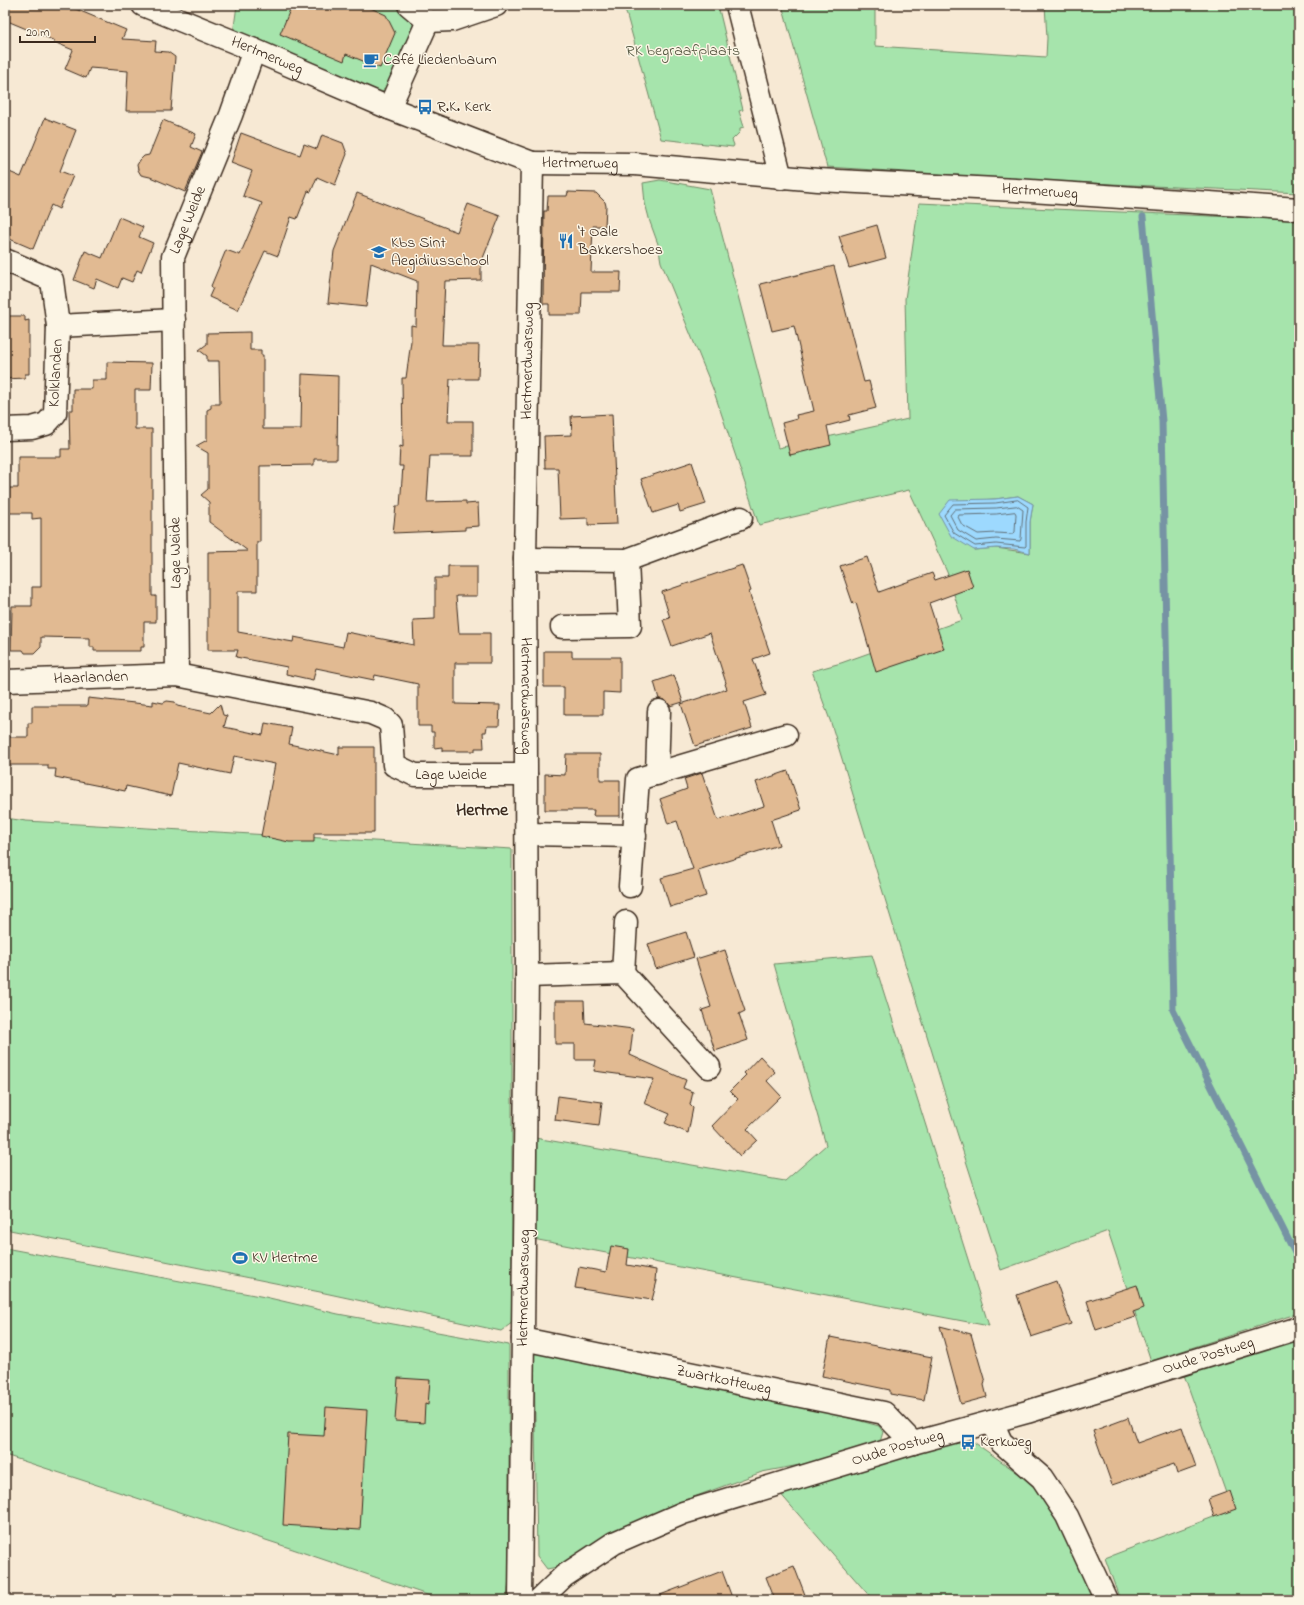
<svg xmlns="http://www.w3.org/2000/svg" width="1304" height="1605" font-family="'Indie Flower',sans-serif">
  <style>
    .green { fill: #a6e4ac; stroke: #708765; fill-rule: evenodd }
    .water { fill: #9dd9fe; stroke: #7693a4 }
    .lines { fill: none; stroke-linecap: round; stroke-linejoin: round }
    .shore { stroke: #627078; stroke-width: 1 }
    .stream { stroke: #7693a4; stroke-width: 7 }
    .building { fill: #e1ba92; stroke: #3b2a1e }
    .street-casing { stroke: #3b2a1e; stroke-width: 25 }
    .secondary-casing { stroke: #3b2a1e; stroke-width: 25 }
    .street { stroke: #fcf5e5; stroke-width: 22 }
    .secondary { stroke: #fcf5e5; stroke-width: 22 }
    .labels { text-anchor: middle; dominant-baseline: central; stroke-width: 3; stroke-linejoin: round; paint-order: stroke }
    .park-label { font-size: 16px; fill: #565842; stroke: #fcf5e5 }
    .street-label { font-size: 16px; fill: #3b2a1e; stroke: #fcf5e5 }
    .poi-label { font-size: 16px; fill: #3b2a1e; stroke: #fcf5e5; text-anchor: start }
    .quarter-label { font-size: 18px; font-weight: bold; fill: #3b2a1e; stroke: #fcf5e5 }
  </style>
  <rect width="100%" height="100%" fill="#f7e9d4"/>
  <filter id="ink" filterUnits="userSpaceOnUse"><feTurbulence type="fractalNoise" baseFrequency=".025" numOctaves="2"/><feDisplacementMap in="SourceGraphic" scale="8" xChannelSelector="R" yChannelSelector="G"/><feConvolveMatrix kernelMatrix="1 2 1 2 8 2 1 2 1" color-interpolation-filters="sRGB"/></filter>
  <g filter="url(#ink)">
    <g class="green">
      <path d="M 237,5 L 401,5 L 414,24 L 383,97 L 233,34 Z"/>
      <path d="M 624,5 L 718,5 L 743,110 L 739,111 L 744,127 L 740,128 L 740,132 L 732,140 L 734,145 L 733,147 L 661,139 Z"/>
      <path d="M 782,5 L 875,5 L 875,46 L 1046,57 L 1047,38 L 1045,5 L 1299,5 L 1299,193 L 1049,181 L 827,167 Z"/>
      <path d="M 660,180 L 710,189 L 778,448 L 908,419 L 905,299 L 919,203 L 1299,220 L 1299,1313 L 1151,1361 L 1108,1231 L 1001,1270 L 952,1117 L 831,723 L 812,671 L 841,663 L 962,620 L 947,572 L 909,490 L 759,525 L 713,389 L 661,262 L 658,244 L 650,222 L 645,203 L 643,183 ZM 1018,496 L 1033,504 L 1030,522 L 1030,553 L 996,548 L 974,550 L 977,500 L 995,499 Z"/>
      <path d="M 5,818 L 26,821 L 512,849 L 512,1295 L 513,1322 L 501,1331 L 320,1292 L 5,1229 Z"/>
      <path d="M 872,955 L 989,1326 L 533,1239 L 535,1138 L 785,1181 L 826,1145 L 774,964 Z"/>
      <path d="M 5,1248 L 265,1297 L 338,1314 L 509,1345 L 509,1577 L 507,1600 L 442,1600 L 278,1544 L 5,1455 Z"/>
      <path d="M 1299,1337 L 1299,1600 L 1120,1600 L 1105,1558 L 1232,1510 L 1183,1372 Z"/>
      <path d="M 534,1353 L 750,1391 L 879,1426 L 883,1432 L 880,1442 L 821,1461 L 762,1472 L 680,1502 L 606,1537 L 562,1566 L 547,1569 L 537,1556 Z"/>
      <path d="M 968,1438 L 1032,1483 L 1061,1515 L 1096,1600 L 873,1600 L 778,1491 Z"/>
    </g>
    <path class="water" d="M 1018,496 L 1033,504 L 1030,522 L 1030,553 L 1014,549 L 996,548 L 974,550 L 951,536 L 939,514 L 950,500 L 995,499 Z"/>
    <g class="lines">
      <g class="shore">
        <path d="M 1018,500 L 1028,507 L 1026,522 L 1026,546 L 1025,547 L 996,544 L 975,546 L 954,533 L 944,515 L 953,504 L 995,503 Z"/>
        <path d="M 1017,506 L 1023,510 L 1021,539 L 1020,541 L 996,539 L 976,541 L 958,530 L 950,515 L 955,509 L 996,508 Z"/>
        <path d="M 1015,512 L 1016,514 L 1015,532 L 1013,534 L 996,533 L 978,534 L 962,525 L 958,517 L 959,515 L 996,514 Z"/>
      </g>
      <path class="stream" d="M 1143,217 L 1162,421 L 1173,1010 L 1299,1261"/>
    </g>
    <g class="building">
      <path d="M 5,5 L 66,5 L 126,30 L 122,39 L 156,41 L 155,51 L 168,52 L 175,57 L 171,111 L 126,111 L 128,71 L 90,68 L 86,78 L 65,69 L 73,50 L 54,42 L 55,41 L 5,20 Z"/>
      <path d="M 292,5 L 364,5 L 386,15 L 395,33 L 380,68 L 346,54 L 344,61 L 280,34 Z"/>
      <path d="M 45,118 L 76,130 L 60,171 L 73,176 L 59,209 L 51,205 L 33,249 L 5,237 L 5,170 L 21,177 Z"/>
      <path d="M 163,120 L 196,134 L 191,147 L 202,152 L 185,192 L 150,177 L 141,175 L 138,170 L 137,165 L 140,160 L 144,156 L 149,155 Z"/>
      <path d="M 241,133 L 300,155 L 304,144 L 317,149 L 322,135 L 343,143 L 347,154 L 335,185 L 317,177 L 311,192 L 308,191 L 297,219 L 291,217 L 278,256 L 265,251 L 238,310 L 209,297 L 213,288 L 211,286 L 226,250 L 240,255 L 262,203 L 243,196 L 252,171 L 231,163 Z"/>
      <path d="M 568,192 L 596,193 L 605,202 L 606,206 L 605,226 L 593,226 L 591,272 L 621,272 L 620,292 L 582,292 L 581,315 L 549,315 L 549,304 L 543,304 L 544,211 L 547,211 L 548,196 L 567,196 Z"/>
      <path d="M 357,193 L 457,232 L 468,204 L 500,216 L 481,263 L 481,280 L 445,281 L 442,345 L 479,345 L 478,379 L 450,379 L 448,421 L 473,421 L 473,456 L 430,456 L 427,502 L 466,501 L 466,504 L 478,503 L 479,526 L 465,527 L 465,530 L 393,533 L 396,506 L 400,506 L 403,466 L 399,466 L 400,446 L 403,447 L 402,378 L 406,378 L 411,341 L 411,325 L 416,326 L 417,281 L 371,263 L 366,307 L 328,303 L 334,251 Z"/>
      <path d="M 119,217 L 143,227 L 139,237 L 153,243 L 141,272 L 137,270 L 132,282 L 122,278 L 118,288 L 97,279 L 94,288 L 74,280 L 85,251 L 102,258 Z"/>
      <path d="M 877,225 L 886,258 L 849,268 L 839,236 Z"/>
      <path d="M 834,266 L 864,382 L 869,381 L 876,408 L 849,415 L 850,420 L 827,426 L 831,445 L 790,455 L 782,423 L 797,419 L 796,415 L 814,411 L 794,326 L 772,331 L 760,284 Z"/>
      <path d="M 5,316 L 25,316 L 25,321 L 29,320 L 29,374 L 25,374 L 25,378 L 5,379 Z"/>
      <path d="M 250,332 L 250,350 L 261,350 L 261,355 L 263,355 L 263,429 L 301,429 L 302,374 L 338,376 L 337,459 L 314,459 L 314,465 L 260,466 L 260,542 L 257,542 L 257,591 L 238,591 L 238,632 L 293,642 L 294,637 L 343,647 L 346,632 L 414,645 L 413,620 L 435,619 L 435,578 L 448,578 L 448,566 L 477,566 L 477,596 L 456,596 L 459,633 L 490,633 L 490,663 L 455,663 L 455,704 L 500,705 L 499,726 L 487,726 L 486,732 L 483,732 L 484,748 L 475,748 L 475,751 L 442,751 L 442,747 L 434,748 L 434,732 L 431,732 L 431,726 L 418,726 L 418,684 L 375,675 L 374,680 L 316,668 L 313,680 L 286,674 L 287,667 L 236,657 L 238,650 L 208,650 L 208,552 L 248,551 L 209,522 L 209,502 L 201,495 L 208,489 L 208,453 L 196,446 L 207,440 L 207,410 L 211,408 L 211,404 L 220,404 L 219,361 L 207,361 L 207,356 L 199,350 L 207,344 L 207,333 Z"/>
      <path d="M 107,362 L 152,363 L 151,390 L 135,390 L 135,429 L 152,429 L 152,596 L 156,596 L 156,622 L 144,622 L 144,647 L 141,647 L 141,651 L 94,651 L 94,647 L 90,647 L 90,638 L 41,637 L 41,647 L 35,653 L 25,653 L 23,650 L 11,650 L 12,606 L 32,606 L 32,587 L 41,587 L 41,518 L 32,519 L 32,513 L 5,513 L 5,488 L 18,488 L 18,457 L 61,457 L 61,449 L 70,449 L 69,410 L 73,410 L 73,389 L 92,389 L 92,380 L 107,380 Z"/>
      <path d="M 612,414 L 617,524 L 588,525 L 588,518 L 560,519 L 558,468 L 545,468 L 544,436 L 572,435 L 571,416 Z"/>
      <path d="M 692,462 L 706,504 L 680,512 L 678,505 L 653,513 L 641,479 Z"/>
      <path d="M 867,557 L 879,592 L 932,573 L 935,580 L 967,569 L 973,587 L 929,603 L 944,649 L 876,672 L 856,603 L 853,604 L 840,566 Z"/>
      <path d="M 742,565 L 751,591 L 749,592 L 770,653 L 753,659 L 766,695 L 744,702 L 752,728 L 695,746 L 681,704 L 727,689 L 725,684 L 726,683 L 710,633 L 672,646 L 663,620 L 670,618 L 662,592 Z"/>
      <path d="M 544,651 L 572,651 L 572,657 L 620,657 L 620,693 L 603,692 L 603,715 L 564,715 L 564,687 L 544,687 Z"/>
      <path d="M 674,675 L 683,702 L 670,706 L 666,701 L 659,699 L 654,682 Z"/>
      <path d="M 88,698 L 153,705 L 153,701 L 163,703 L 167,701 L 175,702 L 177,706 L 211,713 L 220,704 L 223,715 L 227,716 L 224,727 L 263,735 L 265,723 L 292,728 L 289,744 L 339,755 L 339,747 L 374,747 L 374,833 L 314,833 L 314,842 L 289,842 L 261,836 L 275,764 L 234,756 L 230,774 L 178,763 L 171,796 L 126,786 L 125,791 L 55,777 L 56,769 L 48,769 L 48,765 L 5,765 L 5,737 L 28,737 L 28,723 L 32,723 L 32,706 L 87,706 Z"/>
      <path d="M 566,754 L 600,754 L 600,780 L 620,780 L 620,816 L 593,816 L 594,810 L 545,810 L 545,774 L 565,775 Z"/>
      <path d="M 788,771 L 801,810 L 771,820 L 779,845 L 698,870 L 706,896 L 670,907 L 661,878 L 693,869 L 677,821 L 668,824 L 660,799 L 687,789 L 684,779 L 702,773 L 718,820 L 727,817 L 728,818 L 764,806 L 756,782 Z"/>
      <path d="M 686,932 L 694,957 L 656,969 L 648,944 Z"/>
      <path d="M 725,950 L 745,1011 L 739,1014 L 748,1040 L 715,1051 L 702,1010 L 711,1007 L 696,959 Z"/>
      <path d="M 555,1001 L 584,1001 L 585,1023 L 633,1029 L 630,1055 L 686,1080 L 683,1088 L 693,1092 L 690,1105 L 693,1108 L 688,1133 L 665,1123 L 670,1114 L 644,1103 L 654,1079 L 594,1071 L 596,1060 L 575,1060 L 575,1044 L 555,1044 Z"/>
      <path d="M 760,1056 L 775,1072 L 767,1081 L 781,1096 L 747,1129 L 757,1140 L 740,1156 L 712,1126 L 738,1099 L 730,1091 L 746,1075 L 744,1073 Z"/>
      <path d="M 558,1096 L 602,1102 L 599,1126 L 555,1120 Z"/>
      <path d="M 611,1246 L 629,1249 L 627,1265 L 656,1270 L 655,1281 L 657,1281 L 652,1300 L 575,1288 L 579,1267 L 606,1272 Z"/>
      <path d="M 1056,1281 L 1071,1324 L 1031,1337 L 1017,1295 Z"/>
      <path d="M 1137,1285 L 1144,1308 L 1133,1312 L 1135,1317 L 1096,1330 L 1087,1301 Z"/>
      <path d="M 940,1326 L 971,1334 L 985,1382 L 984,1385 L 987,1397 L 961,1404 Z"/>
      <path d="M 830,1337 L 932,1357 L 924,1400 L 890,1394 L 890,1390 L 822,1376 Z"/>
      <path d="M 398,1378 L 430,1380 L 428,1405 L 425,1404 L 424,1423 L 395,1421 Z"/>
      <path d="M 326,1407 L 367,1410 L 360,1530 L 283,1525 L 288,1434 L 324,1436 Z"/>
      <path d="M 1128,1418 L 1137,1443 L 1182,1427 L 1196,1467 L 1177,1474 L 1174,1464 L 1112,1485 L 1093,1431 Z"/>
      <path d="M 1230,1491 L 1236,1509 L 1214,1517 L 1208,1499 Z"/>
      <path d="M 794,1566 L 807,1600 L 775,1600 L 766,1577 Z"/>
      <path d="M 722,1571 L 733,1600 L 651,1600 L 650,1599 Z"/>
    </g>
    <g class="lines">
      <g class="street-casing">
        <g id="street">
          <path d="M 409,5 L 428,21"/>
          <path d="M 737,5 L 781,178"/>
          <path d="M 428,21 L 452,20 L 496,5"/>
          <path d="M 389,108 L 428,21"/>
          <path id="s1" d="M 532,163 L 635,164 L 818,180 L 1016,190 L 1299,209"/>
          <path d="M 5,260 L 52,280 L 58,326 L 55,414 L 46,424 L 32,428 L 5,429"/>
          <path d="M 58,326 L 174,320"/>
          <path d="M 525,559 L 627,560 L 741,518"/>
          <path d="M 562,627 L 630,626 L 627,560"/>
          <path id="s2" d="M 177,675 L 173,257 L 231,115 L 254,50"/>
          <path id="s3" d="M 5,681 L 177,675 L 371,713 L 385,719 L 391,725 L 394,765 L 415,775 L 526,775"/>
          <path d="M 657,774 L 659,711"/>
          <path d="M 527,834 L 635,836"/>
          <path d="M 630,886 L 638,779 L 786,735"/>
          <path d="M 623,973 L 626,922"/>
          <path d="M 527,976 L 623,973 L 709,1067"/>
          <path id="s4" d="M 523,1339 L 884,1413 L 913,1443"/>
          <path d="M 992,1422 L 1001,1442 L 1042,1478 L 1067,1516 L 1106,1600"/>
        </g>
      </g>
      <g class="secondary-casing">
        <g id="secondary">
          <path id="s5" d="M 143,5 L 254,50 L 389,108 L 532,163 L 525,559 L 527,976 L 520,1600"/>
          <path id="s6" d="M 539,1600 L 564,1576 L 614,1543 L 683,1513 L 913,1443 L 1027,1412 L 1299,1328"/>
        </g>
      </g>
      <use href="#street" class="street"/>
      <use href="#secondary" class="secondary"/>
    </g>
  </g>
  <defs>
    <g id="cafe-bare" transform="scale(1.2)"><path d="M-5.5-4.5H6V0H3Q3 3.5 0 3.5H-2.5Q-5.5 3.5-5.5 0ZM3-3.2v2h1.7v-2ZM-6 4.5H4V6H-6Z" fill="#1f6fb2" stroke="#fcf5e5" stroke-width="2.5" paint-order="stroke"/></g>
    <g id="bus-bare" transform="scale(1.2)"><path d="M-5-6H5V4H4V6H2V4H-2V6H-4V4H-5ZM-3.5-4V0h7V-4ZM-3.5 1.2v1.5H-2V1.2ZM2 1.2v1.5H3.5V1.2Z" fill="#1f6fb2" stroke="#fcf5e5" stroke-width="2.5" paint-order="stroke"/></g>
    <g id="restaurant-bare" transform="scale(1.2)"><path d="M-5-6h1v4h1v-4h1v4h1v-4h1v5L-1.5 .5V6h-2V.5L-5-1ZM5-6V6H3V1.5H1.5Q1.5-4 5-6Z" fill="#1f6fb2" stroke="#fcf5e5" stroke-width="2.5" paint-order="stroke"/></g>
    <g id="school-bare" transform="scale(1.2)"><path d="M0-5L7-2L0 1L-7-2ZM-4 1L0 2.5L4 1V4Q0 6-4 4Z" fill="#1f6fb2" stroke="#fcf5e5" stroke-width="2.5" paint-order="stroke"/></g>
    <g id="stadium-bare" transform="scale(1.2)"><path d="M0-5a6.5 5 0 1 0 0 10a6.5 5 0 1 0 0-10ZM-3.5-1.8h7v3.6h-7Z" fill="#1f6fb2" stroke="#fcf5e5" stroke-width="2.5" paint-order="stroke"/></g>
  </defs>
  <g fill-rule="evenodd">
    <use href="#cafe-bare" x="371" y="60"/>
    <use href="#bus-bare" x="425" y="107"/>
    <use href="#restaurant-bare" x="566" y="241"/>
    <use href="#school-bare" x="379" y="252"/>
    <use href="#stadium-bare" x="240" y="1258"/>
    <use href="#bus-bare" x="968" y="1442"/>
  </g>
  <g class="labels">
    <g class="park-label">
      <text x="683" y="51">RK begraafplaats</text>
    </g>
    <g class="street-label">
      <text stroke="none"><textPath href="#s5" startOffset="134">Hertmerweg</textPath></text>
      <text stroke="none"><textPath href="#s1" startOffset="48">Hertmerweg</textPath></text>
      <text stroke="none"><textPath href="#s1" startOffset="509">Hertmerweg</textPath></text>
      <text stroke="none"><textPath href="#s2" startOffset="458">Lage Weide</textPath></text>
      <text transform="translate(528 361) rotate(-89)">Hertmerdwarsweg</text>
      <text transform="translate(56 373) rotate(-87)">Kolklanden</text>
      <text transform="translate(176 553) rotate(-91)">Lage Weide</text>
      <text stroke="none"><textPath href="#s3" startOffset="86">Haarlanden</textPath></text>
      <text stroke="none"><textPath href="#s5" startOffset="953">Hertmerdwarsweg</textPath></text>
      <text stroke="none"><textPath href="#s3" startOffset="493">Lage Weide</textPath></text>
      <text transform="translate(524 1288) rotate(-89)">Hertmerdwarsweg</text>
      <text stroke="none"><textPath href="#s6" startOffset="718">Oude Postweg</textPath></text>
      <text stroke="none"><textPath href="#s4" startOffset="205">Zwartkotteweg</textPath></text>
      <text stroke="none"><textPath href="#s6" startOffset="394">Oude Postweg</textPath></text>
    </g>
    <g class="poi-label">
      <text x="383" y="60">Café Liedenbaum</text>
      <text x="437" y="107">R.K. Kerk</text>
      <text x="578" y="232">'t Oale<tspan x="578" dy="18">Bakkershoes</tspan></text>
      <text x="391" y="243">Kbs Sint<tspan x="391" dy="18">Aegidiusschool</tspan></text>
      <text x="252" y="1258">KV Hertme</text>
      <text x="980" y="1442">Kerkweg</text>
    </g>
    <g class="quarter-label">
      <text x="482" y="811">Hertme</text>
    </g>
  </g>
  <rect width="1304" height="1605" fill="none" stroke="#fcf5e5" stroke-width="20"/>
  <rect x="10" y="10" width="1284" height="1585" fill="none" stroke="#3b2a1e" stroke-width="1.5" filter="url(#ink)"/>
  <path d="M20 36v6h75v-6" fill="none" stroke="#3b2a1e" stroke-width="2"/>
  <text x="26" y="36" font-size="12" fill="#3b2a1e" stroke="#fcf5e5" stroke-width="3" paint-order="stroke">20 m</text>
</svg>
